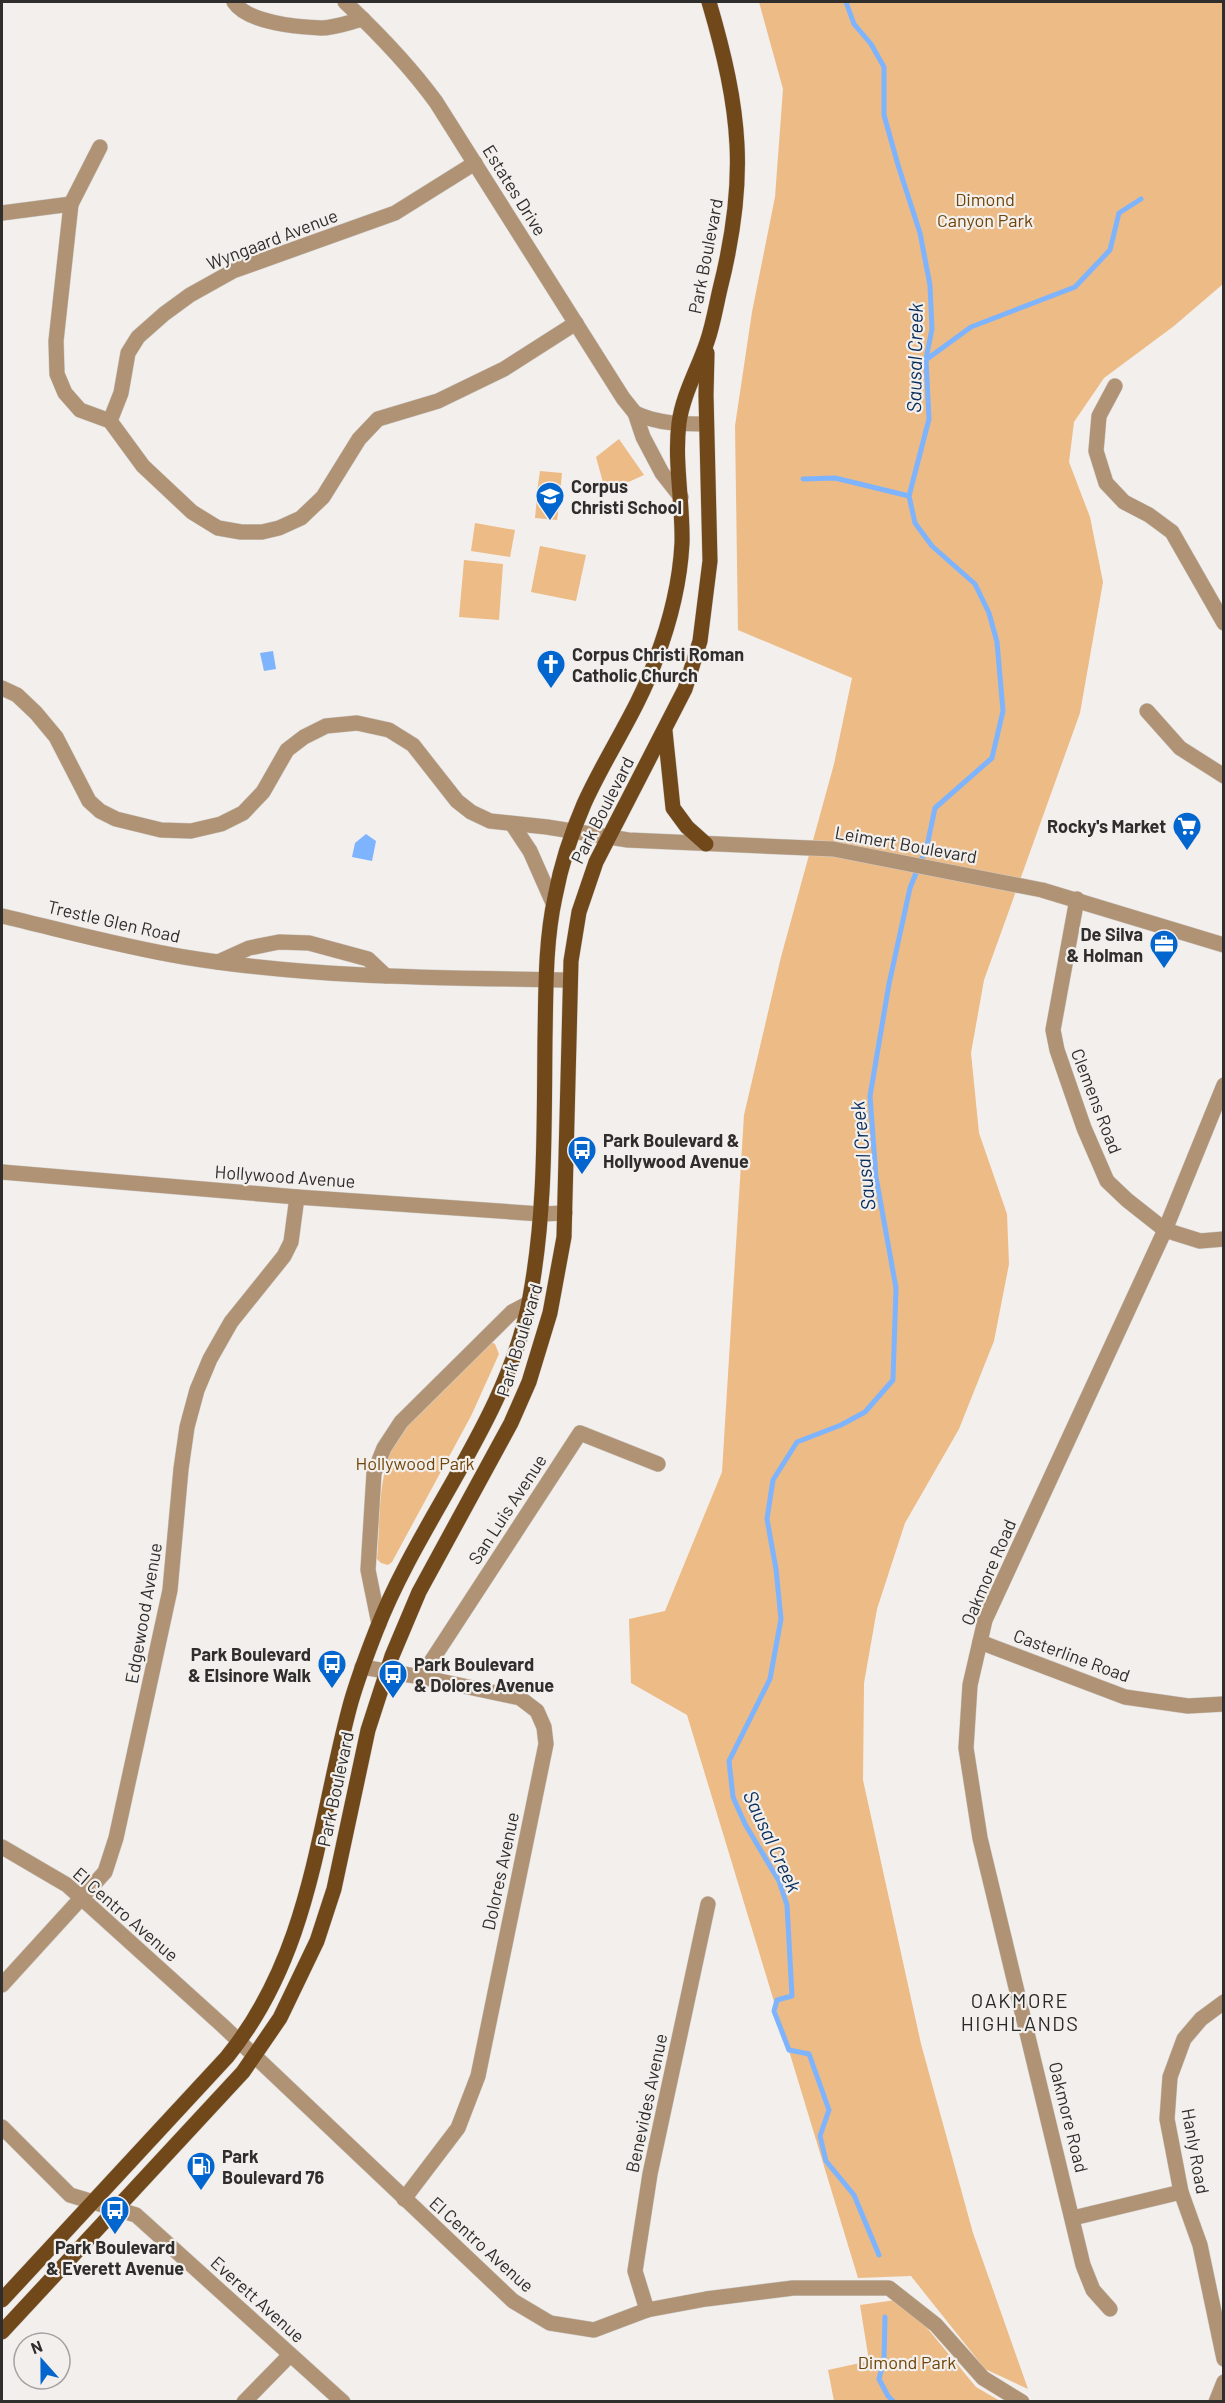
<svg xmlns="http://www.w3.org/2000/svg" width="1225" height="2403" font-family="Barlow,sans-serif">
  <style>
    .green { fill: #edbb85 }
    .water { fill: #7eb4fd }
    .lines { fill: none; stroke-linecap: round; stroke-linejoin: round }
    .stream { stroke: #7eb4fd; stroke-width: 5 }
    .minor-casing { stroke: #cfccca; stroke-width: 16 }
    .major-casing { stroke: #cfccca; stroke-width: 16 }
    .minor { stroke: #b09375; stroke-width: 15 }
    .major { stroke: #704819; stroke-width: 15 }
    .labels { text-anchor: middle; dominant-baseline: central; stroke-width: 4.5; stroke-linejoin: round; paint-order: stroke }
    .street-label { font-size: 18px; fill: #2f2e2d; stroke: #f2efec }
    .park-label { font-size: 18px; fill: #704509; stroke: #f2efec }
    .poi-label { font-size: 18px; font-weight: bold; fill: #2f2e2d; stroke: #f2efec; text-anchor: start }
    .water-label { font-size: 20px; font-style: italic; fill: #0a2e5b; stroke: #f2efec }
    .neighbourhood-label { font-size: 20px; letter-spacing: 1.5px; fill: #2b2927; stroke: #f2efec }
  </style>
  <rect width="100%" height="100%" fill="#f2efec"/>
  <g class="green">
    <path d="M 759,2 L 1223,3 L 1223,284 L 1174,326 L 1104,378 L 1074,422 L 1069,462 L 1090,517 L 1103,582 L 1080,713 L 984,980 L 971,1053 L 979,1133 L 1007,1214 L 1009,1264 L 994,1341 L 959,1429 L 905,1523 L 877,1609 L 864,1683 L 863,1780 L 921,2044 L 973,2233 L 1028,2389 L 985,2369 L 911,2276 L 858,2278 L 687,1715 L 631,1683 L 629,1619 L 665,1611 L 722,1472 L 744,1115 L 781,957 L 834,764 L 852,678 L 738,630 L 735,426 L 752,312 L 775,197 L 783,89 Z"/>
    <path d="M 619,439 L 644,475 L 611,490 L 604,486 L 596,457 Z"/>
    <path d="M 540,471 L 562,473 L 560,494 L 537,492 Z"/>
    <path d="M 537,497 L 560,500 L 557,520 L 535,518 Z"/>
    <path d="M 475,523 L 515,530 L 510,557 L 471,551 Z"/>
    <path d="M 540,546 L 586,555 L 576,601 L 531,592 Z"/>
    <path d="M 464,560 L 503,564 L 499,620 L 459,617 Z"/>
    <path d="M 491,1342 L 495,1344 L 499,1354 L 471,1416 L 392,1562 L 388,1565 L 381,1563 L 377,1559 C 380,1526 378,1491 388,1459 C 397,1426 464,1368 491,1342 Z"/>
    <path d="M 903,2299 L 976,2387 L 1000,2401 L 834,2401 L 828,2370 L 869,2361 L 860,2305 Z"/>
  </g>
  <g class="water">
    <path d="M 273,651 L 276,669 L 264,671 L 260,653 Z"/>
    <path d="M 366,834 L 376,841 L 372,861 L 352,857 L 355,843 Z"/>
  </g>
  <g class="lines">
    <g class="stream">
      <path d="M 846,2 L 854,24 L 871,44 L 884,67 L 884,115 L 898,165 L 920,233 L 930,285 L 932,329 L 926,359 L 929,419 L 909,496 L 915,523 L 932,546 L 975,584 L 989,613 L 997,642 L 1003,711 L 992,758 L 935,808 L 927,846 L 910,888 L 889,984 L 870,1096 L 876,1177 L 896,1288 L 893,1380 L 865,1412 L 841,1425 L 797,1442 L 773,1480 L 767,1519 L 776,1569 L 781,1619 L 770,1679 L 729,1761 L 733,1797 L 745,1824 L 779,1881 L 787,1905 L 792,1996 L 777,2000 L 774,2011 L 789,2050 L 809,2054 L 829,2110 L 820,2136 L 826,2161 L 854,2195 L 879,2255"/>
      <path d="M 927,359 L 971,327 L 1075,287 L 1110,250 L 1119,213 L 1141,199"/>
      <path d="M 803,479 L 835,478 L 909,496"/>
      <path d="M 885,2317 L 884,2360 L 879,2379 L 888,2396 L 894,2402"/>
    </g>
    <g class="minor-casing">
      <g id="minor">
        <path d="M 234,2 C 248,23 298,27 321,28 C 335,28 350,22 363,19"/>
        <path d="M 345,2 C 378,33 409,65 436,102 L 623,398 L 635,413 L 643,437 L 662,473 L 681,497"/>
        <path d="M 71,204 L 100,147"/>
        <path d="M 2,213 L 71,204 L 56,341 L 57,374 L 65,393 L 80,410 L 110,421 L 143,466 L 192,512 L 218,528 L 241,532 L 262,532 L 279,528 L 301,518 L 323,497 L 359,439 L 378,419 L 438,401 L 504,369 L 576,323"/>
        <path d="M 1115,386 L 1099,416 L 1096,451 L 1106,483 L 1124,502 L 1149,515 L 1172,532 L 1224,623"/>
        <path d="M 635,413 C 658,424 682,424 706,424"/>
        <path d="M 110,421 L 121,393 L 128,353 L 138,337 L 164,314 L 190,295 L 233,271 L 395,213 L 475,163"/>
        <path d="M 2,688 L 17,695 L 36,713 L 56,737 L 89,801 L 100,811 L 116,819 L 161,830 L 191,831 L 221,824 L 243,813 L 263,792 L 287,750 L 304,737 L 326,726 L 357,723 L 389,730 L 413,745 L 457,801 L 471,812 L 490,821 L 547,827 L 628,840 L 833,849 L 1042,890 L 1224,945"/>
        <path d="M 1147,711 L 1180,748 L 1224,776"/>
        <path d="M 512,824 L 530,851 L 553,903"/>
        <path d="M 1077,899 L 1053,1030 L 1057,1050 L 1084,1128 L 1107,1181 L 1127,1200 L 1165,1230 L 1200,1241 L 1224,1239"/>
        <path d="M 2,916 C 62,930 123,947 184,957 C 311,978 441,978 570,980"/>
        <path d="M 218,962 L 249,948 L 279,942 L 309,943 L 368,959 L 386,976"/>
        <path d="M 2,1172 L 297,1197 L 541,1214 L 565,1213"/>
        <path d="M 379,1624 L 368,1570 L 374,1473 L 384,1448 L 401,1422 L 512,1312 L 529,1303"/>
        <path d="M 980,1642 L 1125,1697 L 1188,1706 L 1224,1704"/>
        <path d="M 362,1667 L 421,1677 L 520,1698 L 537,1711 L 544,1727 L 546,1744 L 478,2076 L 458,2128 L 404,2199"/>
        <path d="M 421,1677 L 580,1433 L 658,1464"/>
        <path d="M 2,1847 L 67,1885 L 223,2026 L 513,2301 L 550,2323 L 594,2330 L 647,2310 L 706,2299 L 793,2288 L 889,2288 L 936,2325 L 983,2378 L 1022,2402"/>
        <path d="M 2,1985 L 105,1872 L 116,1838 L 170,1590 L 181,1469 L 187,1427 L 197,1390 L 210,1359 L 231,1322 L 284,1256 L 291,1242 L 297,1197"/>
        <path d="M 1224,2002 L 1201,2019 L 1184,2039 L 1170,2077 L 1167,2119 L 1181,2192 L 1200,2245 L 1224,2359"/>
        <path d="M 2,2127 L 70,2195 L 136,2215 L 343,2402"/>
        <path d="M 1073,2218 L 1181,2192"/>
        <path d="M 1110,2309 L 1093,2290 L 1083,2265 L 980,1838 L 966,1748 L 970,1685 L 985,1620 L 1165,1230 L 1224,1085"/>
        <path d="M 647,2310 L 635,2271 L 650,2174 L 708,1904"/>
        <path d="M 244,2402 L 290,2355"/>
        <path d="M 1216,2402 L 1224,2382"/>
      </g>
    </g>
    <g class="major-casing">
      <g id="major">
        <path d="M 665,731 L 673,808 L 687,827 L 706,844"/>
        <path d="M 2,2300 L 227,2057 C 312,1952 317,1826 351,1702 C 358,1678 367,1654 376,1631 C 420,1517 508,1419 530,1297 C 546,1211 544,1124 545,1038 C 546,991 545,943 555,897 C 561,865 571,834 584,804 C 606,755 638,710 656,659 C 670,622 680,582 682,543 C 683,503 674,462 679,423 C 683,394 698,369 707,342 C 713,325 716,306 720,289 C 748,178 741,111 709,2"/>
        <path d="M 2,2332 L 243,2072 L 280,2018 L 317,1941 L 334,1889 L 368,1730 L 392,1656 L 419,1592 L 511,1423 L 529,1382 L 550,1313 L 564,1237 L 571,961 L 579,912 L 596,862 L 685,689 L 700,641 L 710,561 L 706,395 L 707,353"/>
      </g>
    </g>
    <use href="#minor" class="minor"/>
    <use href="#major" class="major"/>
  </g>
  <defs>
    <g id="school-pin" transform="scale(1.5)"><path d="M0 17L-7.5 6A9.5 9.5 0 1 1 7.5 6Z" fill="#0266ce" stroke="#f2efec"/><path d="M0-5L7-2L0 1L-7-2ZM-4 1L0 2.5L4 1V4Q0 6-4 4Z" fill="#fff"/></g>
    <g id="church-pin" transform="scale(1.5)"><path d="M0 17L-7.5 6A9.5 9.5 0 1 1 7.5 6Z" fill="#0266ce" stroke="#f2efec"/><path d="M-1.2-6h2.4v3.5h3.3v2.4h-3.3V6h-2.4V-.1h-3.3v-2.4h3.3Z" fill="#fff"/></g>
    <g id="supermarket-pin" transform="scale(1.5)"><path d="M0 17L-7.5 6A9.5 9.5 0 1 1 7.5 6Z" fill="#0266ce" stroke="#f2efec"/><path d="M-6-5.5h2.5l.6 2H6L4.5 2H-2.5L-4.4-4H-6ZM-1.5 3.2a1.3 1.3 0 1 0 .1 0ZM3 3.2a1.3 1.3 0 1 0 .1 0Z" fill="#fff"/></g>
    <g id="office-pin" transform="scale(1.5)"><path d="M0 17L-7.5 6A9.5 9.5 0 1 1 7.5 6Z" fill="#0266ce" stroke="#f2efec"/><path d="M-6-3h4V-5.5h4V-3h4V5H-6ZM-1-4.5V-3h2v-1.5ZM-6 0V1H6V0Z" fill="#fff"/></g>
    <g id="bus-pin" transform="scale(1.5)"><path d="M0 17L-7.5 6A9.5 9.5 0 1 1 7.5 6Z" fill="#0266ce" stroke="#f2efec"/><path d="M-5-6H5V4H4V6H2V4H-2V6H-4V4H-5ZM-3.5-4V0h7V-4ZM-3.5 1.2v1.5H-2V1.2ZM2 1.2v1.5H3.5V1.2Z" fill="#fff"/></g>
    <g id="fuel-pin" transform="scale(1.5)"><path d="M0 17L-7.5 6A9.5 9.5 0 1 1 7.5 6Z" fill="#0266ce" stroke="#f2efec"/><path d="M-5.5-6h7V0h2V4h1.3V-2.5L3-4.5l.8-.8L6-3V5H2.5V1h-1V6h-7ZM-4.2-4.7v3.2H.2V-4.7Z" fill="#fff"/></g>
  </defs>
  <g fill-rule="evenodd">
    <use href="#school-pin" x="550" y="496"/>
    <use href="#church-pin" x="551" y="664"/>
    <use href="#supermarket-pin" x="1187" y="826"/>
    <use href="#office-pin" x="1164" y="944"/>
    <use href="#bus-pin" x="582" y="1150"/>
    <use href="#bus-pin" x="332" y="1664"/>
    <use href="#bus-pin" x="393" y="1674"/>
    <use href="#fuel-pin" x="201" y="2166"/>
    <use href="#bus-pin" x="115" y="2210"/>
  </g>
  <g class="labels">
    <g class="street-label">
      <text transform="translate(515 190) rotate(58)">Estates Drive</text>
      <text transform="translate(272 239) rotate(-21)">Wyngaard Avenue</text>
      <text transform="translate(705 256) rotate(-79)">Park Boulevard</text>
      <text transform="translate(602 810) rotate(-63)">Park Boulevard</text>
      <text transform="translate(906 844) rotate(10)">Leimert Boulevard</text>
      <text transform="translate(114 921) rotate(13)">Trestle Glen Road</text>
      <text transform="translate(1097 1101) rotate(69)">Clemens Road</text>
      <text transform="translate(285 1176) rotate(4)">Hollywood Avenue</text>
      <text transform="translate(519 1340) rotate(-73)">Park Boulevard</text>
      <text transform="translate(507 1509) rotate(-57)">San Luis Avenue</text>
      <text transform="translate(988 1572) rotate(-67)">Oakmore Road</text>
      <text transform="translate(143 1613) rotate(-80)">Edgewood Avenue</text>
      <text transform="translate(1072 1655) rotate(20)">Casterline Road</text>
      <text transform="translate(335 1789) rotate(-78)">Park Boulevard</text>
      <text transform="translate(500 1871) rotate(-78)">Dolores Avenue</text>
      <text transform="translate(126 1914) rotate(41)">El Centro Avenue</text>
      <text transform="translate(646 2103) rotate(-78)">Benevides Avenue</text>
      <text transform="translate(1069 2117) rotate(76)">Oakmore Road</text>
      <text transform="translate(1196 2151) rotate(80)">Hanly Road</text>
      <text transform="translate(482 2244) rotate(42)">El Centro Avenue</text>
      <text transform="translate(258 2299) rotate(42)">Everett Avenue</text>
    </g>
    <g class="park-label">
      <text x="985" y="199">Dimond<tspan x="985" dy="21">Canyon Park</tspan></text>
      <text x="415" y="1463">Hollywood Park</text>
      <text x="907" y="2362">Dimond Park</text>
    </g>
    <g class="poi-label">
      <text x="571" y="486">Corpus<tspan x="571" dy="21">Christi School</tspan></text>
      <text x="572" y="654">Corpus Christi Roman<tspan x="572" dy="21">Catholic Church</tspan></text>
      <text x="1166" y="826" text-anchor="end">Rocky's Market</text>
      <text x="1143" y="934" text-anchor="end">De Silva<tspan x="1143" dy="21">&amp; Holman</tspan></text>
      <text x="603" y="1140">Park Boulevard &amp;<tspan x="603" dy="21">Hollywood Avenue</tspan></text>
      <text x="311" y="1654" text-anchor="end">Park Boulevard<tspan x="311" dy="21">&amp; Elsinore Walk</tspan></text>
      <text x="414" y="1664">Park Boulevard<tspan x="414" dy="21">&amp; Dolores Avenue</tspan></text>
      <text x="222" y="2156">Park<tspan x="222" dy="21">Boulevard 76</tspan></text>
      <text x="115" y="2247" text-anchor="middle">Park Boulevard<tspan x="115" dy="21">&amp; Everett Avenue</tspan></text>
    </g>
    <g class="water-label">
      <text transform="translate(914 358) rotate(-89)">Sausal Creek</text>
      <text transform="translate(862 1156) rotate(-96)">Sausal Creek</text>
      <text transform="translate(773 1841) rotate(65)">Sausal Creek</text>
    </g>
    <g class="neighbourhood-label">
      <text x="1020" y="2000">OAKMORE<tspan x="1020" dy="23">HIGHLANDS</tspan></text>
    </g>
  </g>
  <rect width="1225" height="2403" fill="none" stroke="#2f2e2d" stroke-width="6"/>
  <g transform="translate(42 2361) rotate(339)"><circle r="28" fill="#f2efec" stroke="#a4a2a0" stroke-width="1.5"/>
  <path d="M0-4.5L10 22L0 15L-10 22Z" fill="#0266ce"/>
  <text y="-9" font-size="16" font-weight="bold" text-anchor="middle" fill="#2f2e2d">N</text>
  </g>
</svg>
